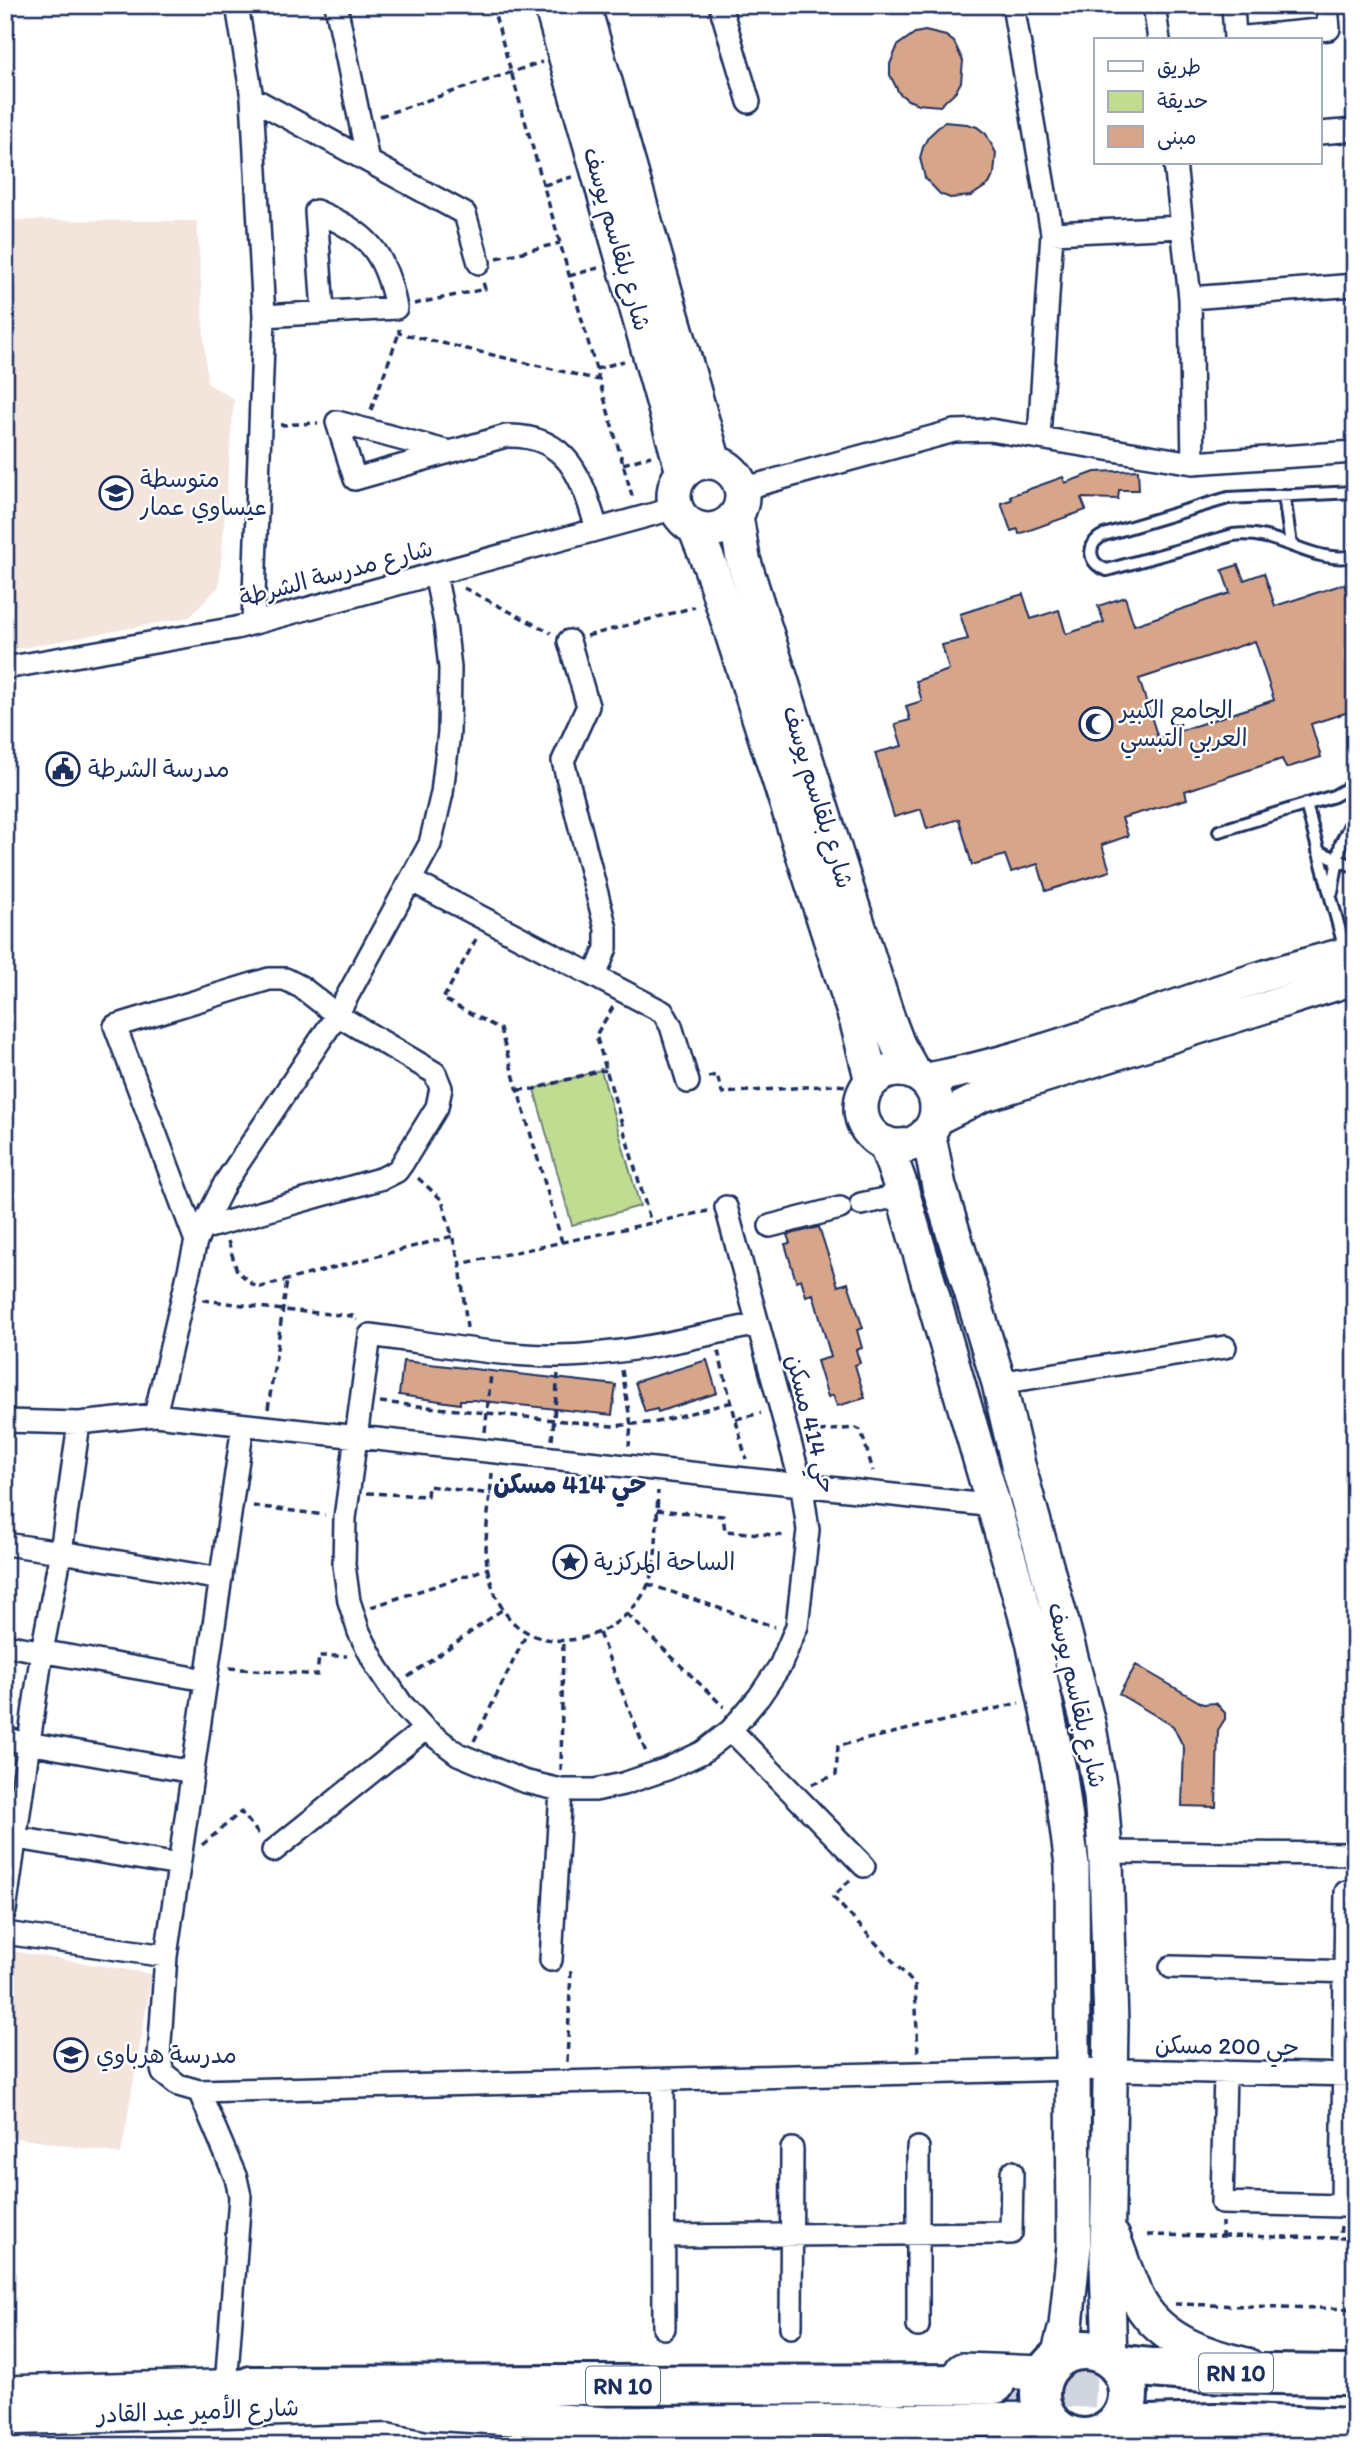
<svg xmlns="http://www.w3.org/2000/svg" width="1360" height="2451" font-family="Itim,'Playpen Sans Arabic',sans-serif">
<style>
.built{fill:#f3e4dc}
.green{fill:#c1db91;stroke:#6e8578;stroke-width:2}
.building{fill:#d7a58a;stroke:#1b2f5e;stroke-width:2;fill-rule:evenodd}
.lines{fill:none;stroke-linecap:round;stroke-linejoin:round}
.highway-tunnel{stroke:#d1d5df;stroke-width:38;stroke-dasharray:38 19;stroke-linecap:butt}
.lane-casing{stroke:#1b2f5e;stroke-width:16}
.street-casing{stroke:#1b2f5e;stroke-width:26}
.secondary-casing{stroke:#1b2f5e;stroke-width:35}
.primary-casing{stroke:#1b2f5e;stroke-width:38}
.highway-casing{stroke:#1b2f5e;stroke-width:44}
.path{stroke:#1b2f5e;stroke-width:3.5;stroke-dasharray:7 5;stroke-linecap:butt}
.lane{stroke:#fff;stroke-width:10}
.street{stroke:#fff;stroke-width:21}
.secondary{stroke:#fff;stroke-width:30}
.primary{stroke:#fff;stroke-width:33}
.highway{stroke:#fff;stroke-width:38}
.labels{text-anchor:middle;stroke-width:5;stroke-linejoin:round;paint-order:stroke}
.shield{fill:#fff;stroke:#5f6d8e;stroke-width:2}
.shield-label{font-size:23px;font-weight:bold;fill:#1b2f5e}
.street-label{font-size:24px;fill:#1b2f5e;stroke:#fff}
.poi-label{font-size:24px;fill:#1b2f5e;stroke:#fff;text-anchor:start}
.neighbourhood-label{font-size:26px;font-weight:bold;fill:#1b2f5e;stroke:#fff}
</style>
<rect width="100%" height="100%" fill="#fff"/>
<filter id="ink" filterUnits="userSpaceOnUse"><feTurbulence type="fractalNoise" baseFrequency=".0143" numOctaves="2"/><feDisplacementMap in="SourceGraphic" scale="14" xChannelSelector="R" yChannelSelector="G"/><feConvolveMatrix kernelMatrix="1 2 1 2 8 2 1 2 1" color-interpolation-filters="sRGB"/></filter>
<g filter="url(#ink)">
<path class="built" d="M5,220L197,221L207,383L234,399L219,586L190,617L5,651Z
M5,1950L152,1974L121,2154L5,2136Z"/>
<path class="green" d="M601,1070L640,1206L572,1225L534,1089Z"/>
<path class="building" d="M925,31L946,36L954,42L963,61L961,82L956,91L940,106L918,104L908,100L899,93L890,75V64L898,45L915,33Z
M944,122L967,124L977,127L986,134L996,153L994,174L989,184L971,196L950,198L940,194L925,178L920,158L923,147L928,137Z
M1138,470L1139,490H1119L1118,499L1081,498L1086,510L1019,534L1018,529L1011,531L1001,503L1011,500L1010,496L1063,477L1065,483L1095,472Z
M1238,565L1244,580L1264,573L1275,606L1344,584L1348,597L1355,595V710L1311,724L1321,757L1286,768L1282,759L1185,791L1187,799L1122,818L1128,836L1102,845L1110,871L1046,891L1038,864L1011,872L1005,855L972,865L959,819L927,829L921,809L894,817L875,753L902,746L895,724L910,720L906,706L922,701L916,681L949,670L942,645L968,639L960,614L1023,594L1031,619L1059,610L1066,634L1104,622L1098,606L1125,597L1134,625L1230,593L1222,570ZM1255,641L1274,700L1158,738L1139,679Z
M819,1227L838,1286L848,1283L863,1328L857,1330L862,1348L856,1350L860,1363L855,1365L865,1398L837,1406L833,1395L828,1397L817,1361L831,1357L813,1294L806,1296L801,1279L796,1281L785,1244L790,1243L787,1235Z
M707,1360L717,1393L658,1412L657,1409L645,1412L635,1382Z
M403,1361L616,1385L612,1415L473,1400H460V1404L399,1395Z
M1136,1665L1203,1704L1216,1703L1225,1713V1719L1218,1730L1216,1807L1182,1806L1184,1748L1173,1726L1119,1694Z"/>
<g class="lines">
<path class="highway-tunnel" d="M1001,2385L1146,2391"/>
<defs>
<path id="lane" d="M1355,492L1228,498L1104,535C1085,544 1088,564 1107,570L1233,535C1281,529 1309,565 1355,556
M1284,495L1291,545
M1306,804L1345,950
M1219,831L1334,796L1355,784
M1318,851L1355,867
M1332,892L1341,843L1355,815
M791,2427L803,2446"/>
<path id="street" d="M237,5L252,98L264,316L253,623
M336,5L368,161
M720,5L749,102
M1013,5L1052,233L1039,437
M1154,5L1159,40
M1233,5L1235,38L1329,29L1327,5
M252,98L465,214L479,263
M1320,133L1355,130
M1175,163L1190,298L1193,463
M1052,233L1182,227
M1190,298L1355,285
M264,316L396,308C385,251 368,233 316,211L323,312
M449,452L337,422L355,479L506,436C569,434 582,479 597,529
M742,489L954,431L990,430L1193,463L1355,452
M569,641L588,706L563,761L606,929V948L595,976
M5,668L236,628L676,508
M412,881L663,1012L671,1026L688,1082
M861,1204L903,1195
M726,1207L758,1324
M770,1226L840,1208
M196,1241L115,1026L269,979H285L301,987L337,1015L435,1073L441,1088L437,1107L402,1164L397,1171L383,1178L202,1229
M758,1324L802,1487L808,1530L797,1626L780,1666L759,1697L731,1730L703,1752L667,1769L623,1784L595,1790H561L523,1781L458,1754L425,1729L401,1703L377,1667L359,1632L349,1601L344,1565L345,1518L370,1335C440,1344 524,1362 594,1354C650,1349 704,1335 758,1324Z
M999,1383L1225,1347
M155,1415L196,1241L225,1183L337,1015L430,844L442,793L449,732L450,668L445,623L435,574
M5,1421L79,1423L155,1415L995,1506
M243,1425L166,1956L159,2056L163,2073L178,2085L199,2091L1074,2069L1355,2075
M5,1544L61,1552L79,1423
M5,1645L206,1680
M731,1730L864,1866
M5,1739L193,1772
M5,1836L179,1865
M273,1851L425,1729
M1105,1852L1355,1854
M5,1911L42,1651L61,1552L221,1579
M5,1933L166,1956
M551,1960L561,1790
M1171,1967L1355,1972
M1225,2072L1222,2203L1342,2206L1346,1892H1355
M663,2080L664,2328
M199,2091L236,2178L240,2196L226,2387
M664,2236L1011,2233L1012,2172
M918,2326V2148
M791,2327L792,2149
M608,2424V2446"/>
<path id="secondary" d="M925,1079C1072,1052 1208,985 1355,951
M935,1120L981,1097L1355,979"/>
<path id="primary" d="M551,5L683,472
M583,5L714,462
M674 496a34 34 0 1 1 68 0a34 34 0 1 1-68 0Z
M736,516L743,559L887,1016L898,1045L913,1072
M695,528L711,568L857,1022L872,1081
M861 1108a38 38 0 1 1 76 0a38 38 0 1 1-76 0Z
M928,1132L939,1186L999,1383L1018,1465L1062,1623L1089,1727L1101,1796L1106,1862L1111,2024L1107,2264L1110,2359
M885,1143L899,1181L1033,1641L1060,1775L1072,1865L1074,2246L1066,2326L1057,2360
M1113,2237C1122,2259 1129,2283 1140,2303C1162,2341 1207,2356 1247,2365
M962,2370L1046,2373
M5,2393L251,2386L275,2383
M5,2418L390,2405L430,2413L608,2424L1049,2419"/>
<path id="highway" d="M1040 2394a44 44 0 1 1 88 0a44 44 0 1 1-88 0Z
M1117,2364C1196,2375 1275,2374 1355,2375
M251,2386L995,2384
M890,2421L935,2435L960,2446
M1115,2426L1215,2423L1355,2428"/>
</defs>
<use href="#lane" class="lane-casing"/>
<use href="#street" class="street-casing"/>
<use href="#secondary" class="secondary-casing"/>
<use href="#primary" class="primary-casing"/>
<use href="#highway" class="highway-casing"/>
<path class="path" d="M492,5L633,499
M380,116L542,62
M544,185L572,177
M497,258L560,243
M569,276L598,268
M414,304L485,289L483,282
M399,329V333L599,380
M596,369L624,361
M371,410L399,333
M280,425L318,423
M623,464L651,456
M464,588L551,633
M587,636L695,607
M476,939L443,999L500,1029L562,1242
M613,1007L596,1035L651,1223
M708,1077L717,1075L722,1093L834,1085L847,1086
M518,1090L534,1089L601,1070L607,1071
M418,1178L442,1200L460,1264
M228,1241L237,1271L257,1288L453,1236
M203,1300L283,1310L353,1316L357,1320
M467,1328L460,1264L708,1211
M718,1351L746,1459
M622,1370L631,1425L629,1446
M380,1402L612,1426L657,1422L732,1402
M268,1409L287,1281
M736,1419L761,1413
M485,1432L491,1374
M807,1432L856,1428L861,1430L873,1471
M552,1440L558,1374
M492,1473C490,1504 481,1550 490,1579C495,1596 503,1614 516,1625C557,1658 622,1634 645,1591C659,1565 656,1521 658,1491
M367,1493L427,1496L428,1486L491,1494
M253,1506L325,1515
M657,1510L723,1516L725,1531L787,1536
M648,1584L775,1627
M371,1607L489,1568
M627,1614L724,1707
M599,1633L647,1755
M229,1668L317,1675L319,1656H347
M408,1677L503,1609
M474,1741L527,1633
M561,1771L563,1640
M812,1784L836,1775L838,1746L1019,1703
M202,1845L241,1812L261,1837
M850,1880L833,1897L915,1985L918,2054
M567,2062L571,1969
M1341,2226L1340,2238H1355
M1147,2235L1222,2236V2222
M1222,2236L1340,2238
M1175,2304L1355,2309"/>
<use href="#lane" class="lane"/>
<use href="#street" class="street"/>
<use href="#secondary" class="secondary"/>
<use href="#primary" class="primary"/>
<use href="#highway" class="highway"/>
</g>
</g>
<defs>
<symbol id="school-ring" viewBox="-11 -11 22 22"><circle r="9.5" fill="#fff" stroke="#1b2f5e" stroke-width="1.5"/><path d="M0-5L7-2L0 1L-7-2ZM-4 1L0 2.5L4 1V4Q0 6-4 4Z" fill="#1b2f5e"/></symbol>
<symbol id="mosque-ring" viewBox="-11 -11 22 22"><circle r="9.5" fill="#fff" stroke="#1b2f5e" stroke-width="1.5"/><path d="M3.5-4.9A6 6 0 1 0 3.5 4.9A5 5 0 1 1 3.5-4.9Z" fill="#1b2f5e"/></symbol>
<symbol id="civic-ring" viewBox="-11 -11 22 22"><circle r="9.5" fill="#fff" stroke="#1b2f5e" stroke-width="1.5"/><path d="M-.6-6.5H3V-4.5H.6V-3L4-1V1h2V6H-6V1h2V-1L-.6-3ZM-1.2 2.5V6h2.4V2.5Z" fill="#1b2f5e"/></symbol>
<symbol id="sight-ring" viewBox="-11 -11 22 22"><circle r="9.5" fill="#fff" stroke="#1b2f5e" stroke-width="1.5"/><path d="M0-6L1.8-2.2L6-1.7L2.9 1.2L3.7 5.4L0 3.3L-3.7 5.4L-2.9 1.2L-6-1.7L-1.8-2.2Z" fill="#1b2f5e"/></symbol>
</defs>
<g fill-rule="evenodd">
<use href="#school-ring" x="97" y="474" width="38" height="38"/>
<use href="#mosque-ring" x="1077" y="705" width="38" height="38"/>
<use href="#civic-ring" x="44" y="750" width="38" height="38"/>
<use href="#sight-ring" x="551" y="1543" width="38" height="38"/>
<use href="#school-ring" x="52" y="2036" width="38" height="38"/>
</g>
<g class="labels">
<g class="shield">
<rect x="1199" y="2353.5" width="74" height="39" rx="5"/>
<rect x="586" y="2366.5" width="74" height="39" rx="5"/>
</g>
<g class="shield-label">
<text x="1236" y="2381">RN 10</text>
<text x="623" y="2394">RN 10</text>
</g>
<g class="street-label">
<text transform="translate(617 239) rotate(74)" y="8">شارع بلقاسم يوسف</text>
<text transform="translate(336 573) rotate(-15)" y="8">شارع مدرسة الشرطة</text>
<text transform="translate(818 797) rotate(73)" y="8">شارع بلقاسم يوسف</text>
<text transform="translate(811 1424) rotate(76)" y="8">حي 414 مسكن</text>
<text transform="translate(1077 1695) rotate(77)" y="8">شارع بلقاسم يوسف</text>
<text transform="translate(1227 2046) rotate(1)" y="8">حي 200 مسكن</text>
<text transform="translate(198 2411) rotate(-2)" y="8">شارع الأمير عبد القادر</text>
</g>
<g class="poi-label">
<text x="140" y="487">متوسطة<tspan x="140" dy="28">عيساوي عمار</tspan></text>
<text x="1120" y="718">الجامع الكبير<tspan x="1120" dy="28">العربي التبسي</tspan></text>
<text x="88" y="777">مدرسة الشرطة</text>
<text x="594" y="1570">الساحة المركزية</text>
<text x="96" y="2063">مدرسة هرباوي</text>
</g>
<g class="neighbourhood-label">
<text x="570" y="1493">حي 414 مسكن</text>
</g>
</g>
<rect width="1360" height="2451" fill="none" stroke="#fff" stroke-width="28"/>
<rect x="14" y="14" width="1332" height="2423" fill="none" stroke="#1b2f5e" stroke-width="2.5" filter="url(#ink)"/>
<rect x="1094" y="38" width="228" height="126" fill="#ffffff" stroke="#a4acbf" stroke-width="2"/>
<rect x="1108" y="61" width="35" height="10" fill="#ffffff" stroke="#a4acbf" stroke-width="2"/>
<text x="1157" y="74" font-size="21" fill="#1b2f5e">طريق</text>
<rect x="1108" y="91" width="35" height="21" fill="#c1db91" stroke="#a4acbf" stroke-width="2"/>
<text x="1157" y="108" font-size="21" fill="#1b2f5e">حديقة</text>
<rect x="1108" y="126" width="35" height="21" fill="#d7a58a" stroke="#a4acbf" stroke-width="2"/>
<text x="1157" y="144" font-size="21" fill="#1b2f5e">مبنى</text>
</svg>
